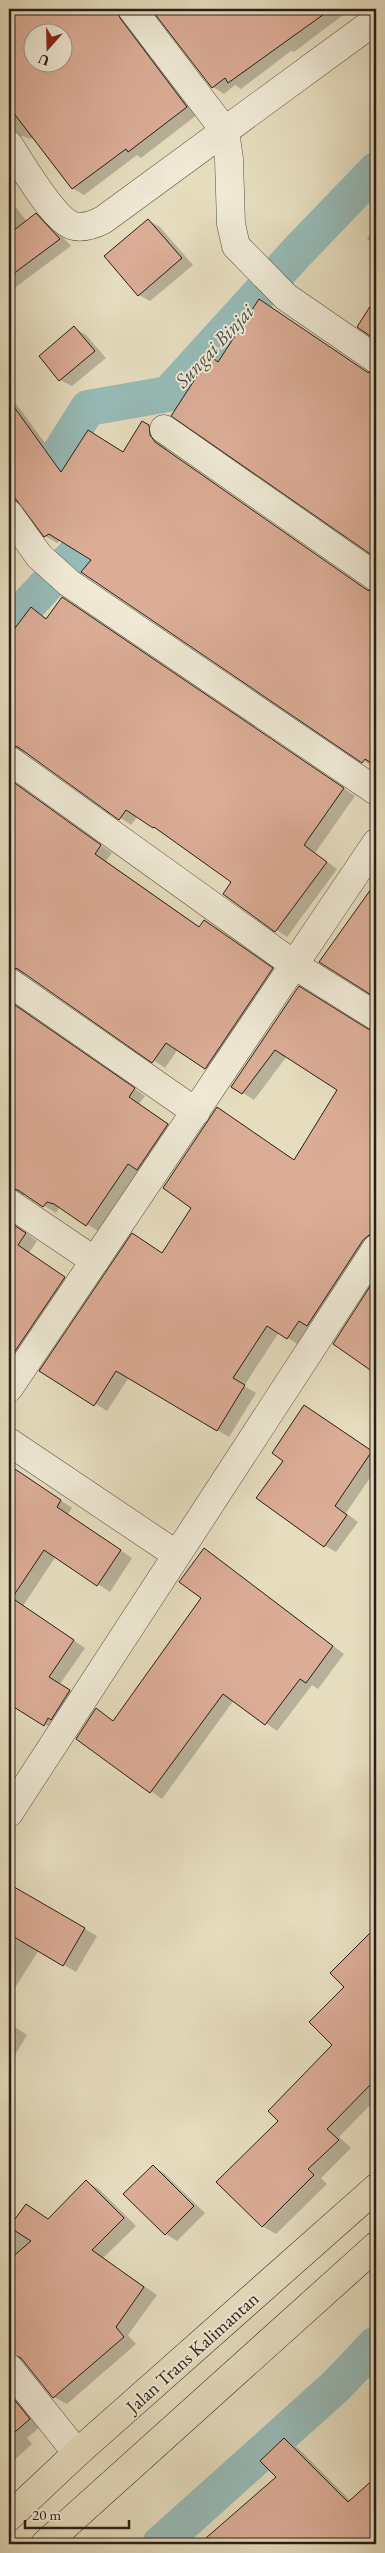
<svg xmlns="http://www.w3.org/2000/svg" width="385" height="2553" font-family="'EB Garamond',serif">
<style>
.shadow{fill:#0003;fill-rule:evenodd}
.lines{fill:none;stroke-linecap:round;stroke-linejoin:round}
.canal{stroke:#97bbb8;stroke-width:36}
.building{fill:#dbac96;stroke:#281e16;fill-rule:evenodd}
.minor-casing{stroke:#584e40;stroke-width:29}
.trunk-casing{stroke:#281e16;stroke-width:29}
.minor{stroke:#efe9d5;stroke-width:28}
.trunk{stroke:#e6ddbf;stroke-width:28}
.labels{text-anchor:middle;stroke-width:4;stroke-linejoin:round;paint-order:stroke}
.street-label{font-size:19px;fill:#281e16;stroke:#efe9d5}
.water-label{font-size:20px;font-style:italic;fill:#494d47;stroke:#efe9d5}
</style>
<rect width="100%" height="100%" fill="#e6ddbf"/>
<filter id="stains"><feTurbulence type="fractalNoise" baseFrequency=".004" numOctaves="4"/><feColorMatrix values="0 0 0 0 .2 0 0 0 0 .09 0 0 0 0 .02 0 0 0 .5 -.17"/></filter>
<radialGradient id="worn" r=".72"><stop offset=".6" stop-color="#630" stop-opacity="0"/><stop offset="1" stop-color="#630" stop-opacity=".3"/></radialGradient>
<path class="shadow" d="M9,9H130L198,114L141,158L137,155L84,195L72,188L33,137L31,139L22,136L13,138L9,143ZM32,32H62V62H32Z
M153,9H351L294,52L291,51L241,89L235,85L224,94L213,87Z
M9,198L27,222L36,215L48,222L71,246L9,292Z
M148,220L160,227L193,265L150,301L139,295Z
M376,224V245L367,239Z
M259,300L370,374L376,376V557L173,415L219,363Z
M74,328L86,335L106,358L72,386L60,380Z
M9,394L64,469L123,453L143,422L161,433V443L167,450L371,593H376V766L374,768L92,560L61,540L57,543L45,536L23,505L12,508L9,512Z
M74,606L355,796L315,853L337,869L287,937L224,894L233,882L138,816L131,825L28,753L17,751L9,747V741L16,731L9,726V633L15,624L18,625L31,609L48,619Z
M9,775L11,781L112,853L106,861L200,927L205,921L216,928L283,976L217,1075L178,1049L165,1068L27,974H15L9,979Z
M375,885L376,886V996L321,962Z
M299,988L369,1031L376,1033V1246L299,1345L279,1332L244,1386L256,1393L229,1437L129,1377L107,1411L41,1370L163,1254L295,1161L338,1090L287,1056L254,1100L232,1086Z
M9,999L145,1096L139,1104L179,1131L140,1170L98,1231L63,1209L59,1208L56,1213L27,1195H14L9,1200Z
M9,1220L37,1241L29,1253L76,1285L25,1360L13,1352L9,1358Z
M376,1279V1372L335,1344Z
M315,1413L376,1454V1469L346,1513L358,1522L336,1552L324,1545L285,1460Z
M9,1466L72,1508L68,1514L132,1558L110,1592L56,1556L23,1606L85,1648L60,1684L81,1698L56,1731L9,1702Z
M204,1550L344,1654L318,1689L312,1685L277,1731L234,1700L162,1799L78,1739L96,1710L114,1722L203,1598Z
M9,1885L97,1936L76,1972L39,1950L9,1997Z
M376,1929V2099L339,2137L351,2148L321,2178L327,2184L276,2234L262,2226L279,2121L334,2045L346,1987L332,1973Z
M9,2023L27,2035L9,2065Z
M153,2166L164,2173L205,2213L177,2241L166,2234Z
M87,2182L99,2189L136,2226L103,2258L157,2295L128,2335L136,2344L67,2404L54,2397L9,2345V2230L26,2205L49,2220Z
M9,2383L41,2426L27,2438L32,2444L9,2465Z
M284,2440L298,2448L351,2501L376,2479V2544H201L278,2477Z"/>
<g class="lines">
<path class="canal" d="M9,625L95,533L98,512L59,454L88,408L168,394L298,251L376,170
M160,2544L336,2386L376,2344"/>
</g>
<path class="building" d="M9,9H117L120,18L187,107L128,152L126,149L72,189L9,107ZM32,32H62V62H32Z
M151,9H331L228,83L225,78L212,88Z
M36,213L60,239L9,277V234Z
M148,219L182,258L138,296L104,256Z
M376,297V340L357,327Z
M259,299L367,372L376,374V558L171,416L210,356L218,362Z
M74,326L95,351L59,381L39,356Z
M9,400L61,472L88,430L123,452L142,421L149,425L150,435L155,442L367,590L376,592V766L365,759L362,763L81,572L91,560L49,534L44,537L9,490Z
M62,597L344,788L304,845L327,862L275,932L223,894L231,882L154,827L153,828L126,810L119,820L18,747L9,745V636L31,607L46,619Z
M9,779L101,845L95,854L199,927L204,920L273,968L205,1069L166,1043L152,1063L18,969L9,967Z
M376,882V998L319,962Z
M299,986L368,1029L376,1032V1233L369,1235L363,1240L307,1326L299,1321L287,1339L267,1326L233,1378L245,1385L217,1431L116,1371L94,1406L39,1371L132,1233L162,1253L191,1208L163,1188L217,1107L294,1160L337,1090L275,1050L242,1094L231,1087Z
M9,1001L135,1088L129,1097L168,1124L137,1170L128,1164L86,1226L54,1204L47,1202L43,1207L18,1190L9,1188Z
M9,1222L26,1233L18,1245L65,1277L13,1354L9,1351Z
M376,1277V1374L333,1344Z
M304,1405L372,1451L335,1506L347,1515L324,1547L256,1498L283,1461L272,1453Z
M9,1465L61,1500L57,1507L121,1550L97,1586L44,1550L12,1598L74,1640L49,1677L70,1690L51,1720L48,1718L44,1726L9,1704Z
M204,1548L333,1646L306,1683L300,1679L265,1725L223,1694L150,1793L76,1739L96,1708L113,1721L201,1598L179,1582Z
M9,1884L85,1928L63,1966L9,1934Z
M376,1927V2079L327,2129L339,2140L308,2169L314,2175L262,2227L216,2182L278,2121L268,2111L332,2045L309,2022L344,1987L330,1973Z
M153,2165L194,2206L165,2235L123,2194Z
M86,2180L124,2218L92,2250L144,2287L116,2327L124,2337L53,2398L21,2358L9,2353V2260L31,2241L9,2227L26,2204L48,2219Z
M9,2393L30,2419L9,2437Z
M284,2438L348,2502L376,2477V2544H199L276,2477L260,2461Z"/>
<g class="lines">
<defs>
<path id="minor" d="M132,9L225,131L229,159L231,224L236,246L286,297L376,359
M9,145C22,165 50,213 69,224C80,230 93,225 103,220L376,20
M164,429L376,577
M9,514L39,556L69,583L376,791
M9,760L296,966L376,1016
M9,982L196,1112
M9,1203L95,1261
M9,1388L376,843
M9,1442L177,1555
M9,1813L376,1249
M9,2368L77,2453"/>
<path id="trunk" d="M9,2517L77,2453L376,2188
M45,2544L376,2246"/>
</defs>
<use href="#minor" class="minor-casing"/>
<use href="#trunk" class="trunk-casing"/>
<use href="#minor" class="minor"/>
<use href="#trunk" class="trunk"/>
</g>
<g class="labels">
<g class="street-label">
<text transform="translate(192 2352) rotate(-42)" y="7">Jalan Trans Kalimantan</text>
</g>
<g class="water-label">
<text transform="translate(214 346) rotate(-47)" y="7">Sungai Binjai</text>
</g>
</g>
<rect width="385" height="2553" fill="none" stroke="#e6ddbf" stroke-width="30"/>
<rect x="10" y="10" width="365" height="2533" fill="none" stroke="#281e16" stroke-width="2.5"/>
<rect x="15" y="15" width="355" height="2523" fill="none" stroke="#281e16"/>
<g transform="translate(48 48) rotate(200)"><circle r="24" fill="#efe9d5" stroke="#9f9889"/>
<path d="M0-4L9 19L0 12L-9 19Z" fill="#8f2418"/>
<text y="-8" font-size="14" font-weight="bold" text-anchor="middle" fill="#281e16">U</text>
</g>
<path d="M25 2520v8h104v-8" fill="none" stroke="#281e16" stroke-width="2.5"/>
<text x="32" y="2520" font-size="15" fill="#281e16" stroke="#efe9d5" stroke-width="4" paint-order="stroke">20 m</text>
<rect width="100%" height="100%" filter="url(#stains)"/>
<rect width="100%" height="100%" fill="url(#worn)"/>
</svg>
